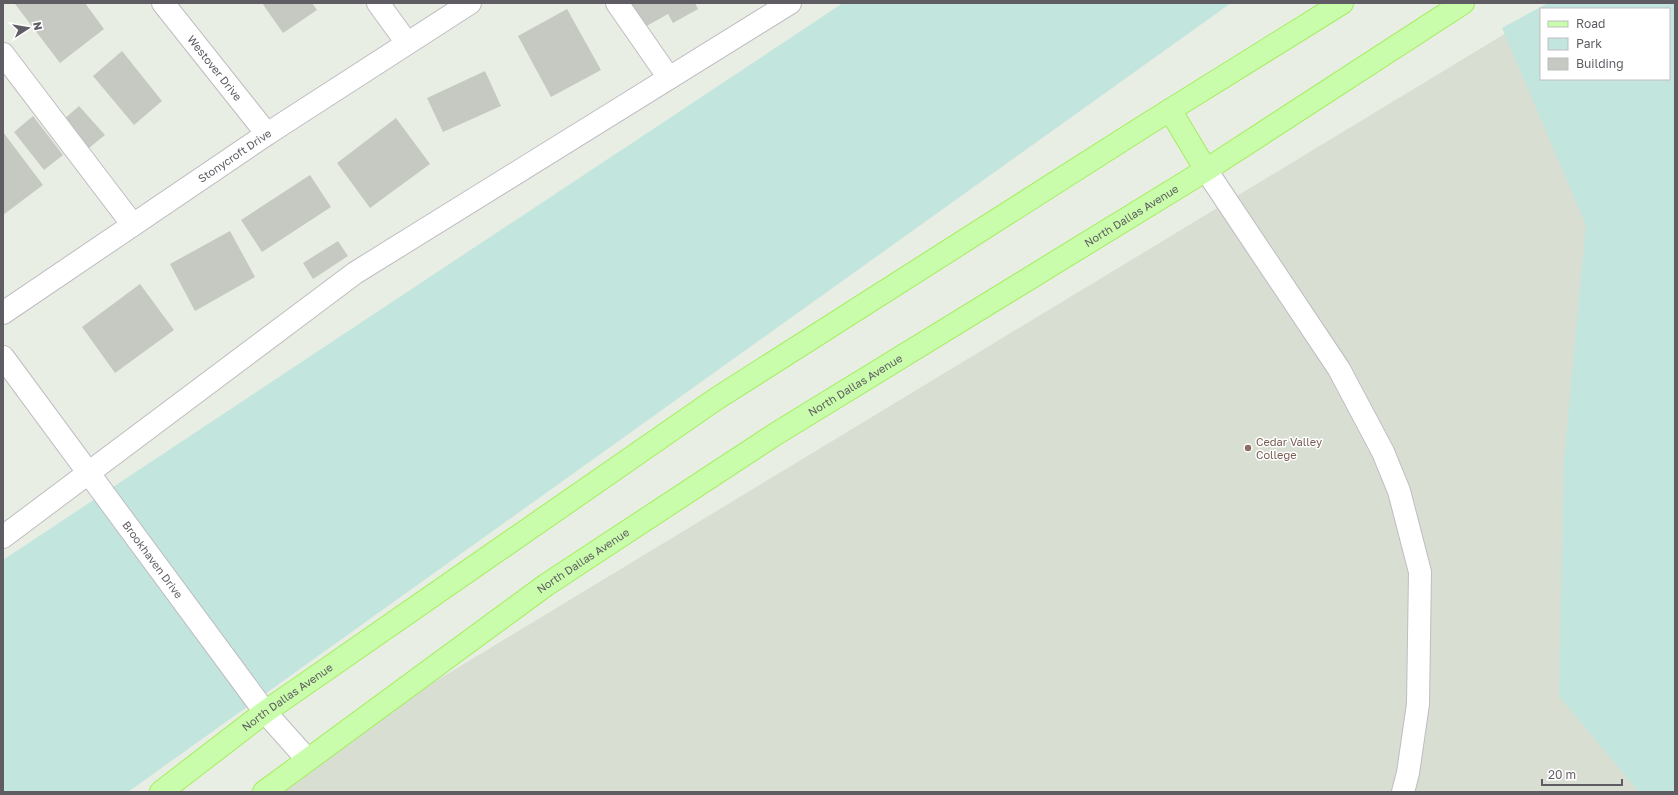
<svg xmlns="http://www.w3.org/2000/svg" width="1678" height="795" font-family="'Golos Text',sans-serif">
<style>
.education{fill:#d8ded2}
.green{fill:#c2e5de;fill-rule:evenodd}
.building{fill:#c5c9c1}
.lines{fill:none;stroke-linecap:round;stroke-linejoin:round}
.minor-casing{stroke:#bfbcc2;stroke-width:24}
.major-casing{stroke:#a5ed5e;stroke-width:24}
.minor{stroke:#fff;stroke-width:22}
.major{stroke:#cafdab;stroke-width:22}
.education-dot{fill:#8d6e63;stroke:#fff;stroke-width:1.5}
.labels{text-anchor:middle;stroke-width:3;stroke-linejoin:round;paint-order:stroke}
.street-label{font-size:11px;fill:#5f5c64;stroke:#fff}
.education-label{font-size:11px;fill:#785e54;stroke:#fff;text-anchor:start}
</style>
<rect width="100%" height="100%" fill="#e9eee4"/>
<path class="education" d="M1541,12V79L1675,137V792H264L307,759Z"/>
<path class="green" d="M843,3H1231L128,792H3V560Z
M1548,3H1675V792H1639L1559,696L1564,460L1586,225L1502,28ZM1541,9H1669V79H1541Z"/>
<path class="building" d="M16,3H85L104,29L60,63L15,4Z
M262,3H312L317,10L283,33Z
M628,3H695L698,9L673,23L668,14L643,28Z
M567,9L601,70L551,97L518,36Z
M122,51L162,101L134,125L93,76Z
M485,71L501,106L443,132L427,98Z
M79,106L105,135L89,148L63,120Z
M33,116L63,155L44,170L14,132Z
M396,118L430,164L370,208L337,163Z
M3,132L43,185L3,215Z
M310,175L331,207L262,252L241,220Z
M230,231L255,277L195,311L170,264Z
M338,241L348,256L313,279L303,263Z
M140,284L174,330L115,373L82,327Z"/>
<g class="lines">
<defs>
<g id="minor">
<path id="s1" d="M163,3L267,134"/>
<path d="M378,3L407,43"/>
<path d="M617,3L669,78"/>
<path d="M3,54L133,225"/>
<path d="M1206,170L1339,369L1383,452L1399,491L1420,572L1418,704L1408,773L1403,792"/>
<path id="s2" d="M3,313L267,134L470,3"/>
<path id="s3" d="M3,357L265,712L307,759"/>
<path d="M3,537L355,273L790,3"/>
</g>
<g id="major">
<path d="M1170,110L1206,170"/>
<path id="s4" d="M161,792L265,712L716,399L1146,125L1342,3"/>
<path id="s5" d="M264,792L546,585L774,435L1206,170L1463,3"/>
</g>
</defs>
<use href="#minor" class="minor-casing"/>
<use href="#major" class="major-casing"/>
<use href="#minor" class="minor"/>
<use href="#major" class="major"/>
</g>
<circle class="education-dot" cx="1248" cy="448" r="4"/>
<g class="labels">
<g class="street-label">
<text dy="4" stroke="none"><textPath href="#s1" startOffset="83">Westover Drive</textPath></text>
<text dy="4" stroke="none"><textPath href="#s2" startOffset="280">Stonycroft Drive</textPath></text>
<text dy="4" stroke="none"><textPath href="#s5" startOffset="1042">North Dallas Avenue</textPath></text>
<text dy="4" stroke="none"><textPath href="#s5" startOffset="718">North Dallas Avenue</textPath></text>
<text dy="4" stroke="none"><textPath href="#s3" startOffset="252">Brookhaven Drive</textPath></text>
<text dy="4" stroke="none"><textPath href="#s5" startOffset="394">North Dallas Avenue</textPath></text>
<text dy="4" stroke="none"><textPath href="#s4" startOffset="158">North Dallas Avenue</textPath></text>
</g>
<g class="education-label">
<text x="1256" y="446">Cedar Valley<tspan x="1256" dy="13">College</tspan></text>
</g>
</g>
<rect width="1678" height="795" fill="none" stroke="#5f5c64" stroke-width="8"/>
<rect x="1540" y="8" width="130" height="72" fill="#ffffff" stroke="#bfbec1"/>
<rect x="1548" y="21" width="20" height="6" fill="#cafdab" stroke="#bfbec1"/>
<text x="1576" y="28" font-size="12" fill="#5f5c64">Road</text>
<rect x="1548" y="38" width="20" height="12" fill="#c2e5de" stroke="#bfbec1"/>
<text x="1576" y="48" font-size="12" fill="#5f5c64">Park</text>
<rect x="1548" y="58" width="20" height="12" fill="#c5c9c1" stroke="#bfbec1"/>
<text x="1576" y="68" font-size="12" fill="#5f5c64">Building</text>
<g transform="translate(28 28) rotate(78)" stroke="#ffffff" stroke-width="3" paint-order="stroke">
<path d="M0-3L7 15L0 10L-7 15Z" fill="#5f5c64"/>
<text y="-6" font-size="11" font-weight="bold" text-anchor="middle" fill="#5f5c64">N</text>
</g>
<path d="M1542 779v6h80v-6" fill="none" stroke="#5f5c64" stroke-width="2"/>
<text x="1548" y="779" font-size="12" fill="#5f5c64" stroke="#ffffff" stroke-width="3" paint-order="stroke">20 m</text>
</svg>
